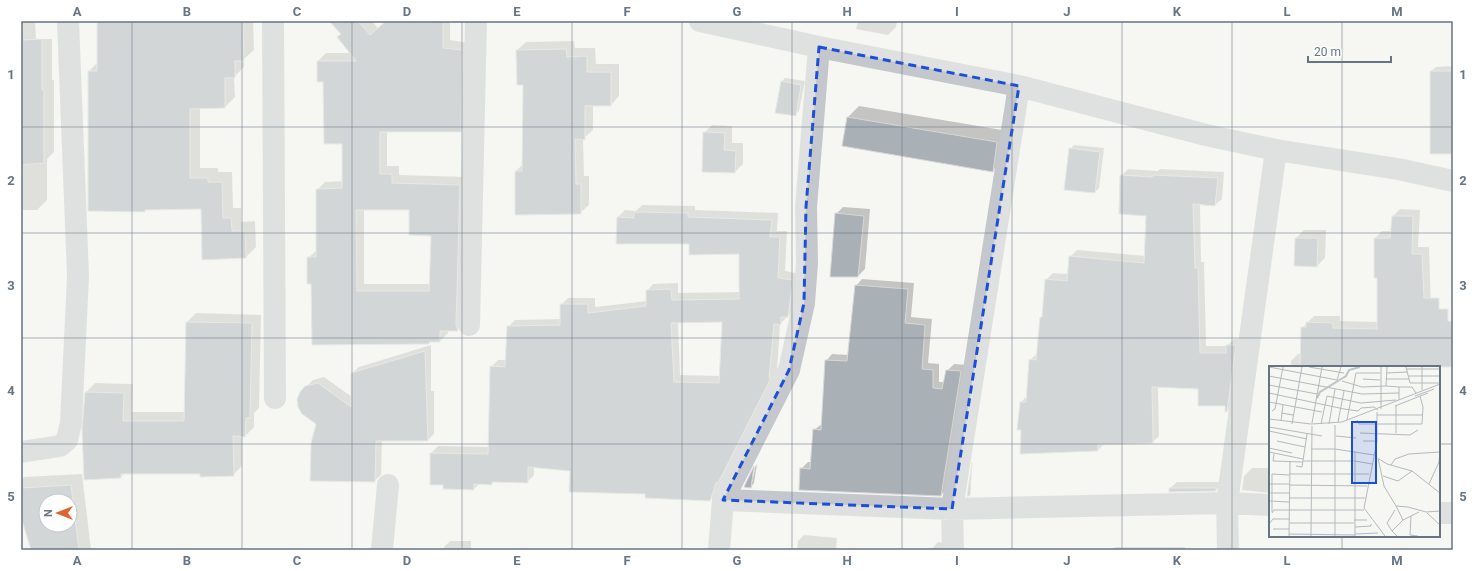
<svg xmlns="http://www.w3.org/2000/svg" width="1474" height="571" font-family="Roboto,sans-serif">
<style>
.shadow{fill:#0003;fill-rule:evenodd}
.building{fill:#a9b0b6;stroke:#d7d8d6;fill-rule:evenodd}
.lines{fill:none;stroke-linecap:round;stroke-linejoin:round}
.street{stroke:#c4c7cb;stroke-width:22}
.marked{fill:none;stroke:#1d4ed8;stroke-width:3;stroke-dasharray:8 5;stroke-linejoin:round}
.grid{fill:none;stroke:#667483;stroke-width:1;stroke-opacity:0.55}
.inset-river{fill:none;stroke:#bcc5ca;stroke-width:2}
.inset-road{fill:none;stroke:#b3babf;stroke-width:1}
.view{fill:#1d4ed8;fill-opacity:0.15;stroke:#1d4ed8;stroke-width:2}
.inset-edge{fill:none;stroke:#667483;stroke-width:2}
.neatline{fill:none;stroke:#667483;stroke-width:1.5}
.grid-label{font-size:13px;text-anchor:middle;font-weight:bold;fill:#667483}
</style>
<rect width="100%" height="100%" fill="#f6f6f3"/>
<path class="shadow" d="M21,21H35L36,39H52V80H54V152L47,159V200L37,210H21Z
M98,21H253L254,50L244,59V67L234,77L235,97L225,107H200V168H218V172H232L233,208H241V222L255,221L256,247L246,257L202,208L146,209L144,211L89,71L98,62Z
M356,21H372L378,28L387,21H450V40L469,43V123L461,131H387V166H399V175L467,177L465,322L457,330H448V333L440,341H431L429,343L312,283L308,258L317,250V190L325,182L343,181V143L318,61L326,53H351ZM364,209H410L432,235L430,284H364Z
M858,21H897L896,27L888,35L856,29Z
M574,41L575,48H595L596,64H619V96L611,105H593V130L583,139L584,176H589V205L580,213L516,171L523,164L524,84L517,50L526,42Z
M1453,66V153L1431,71L1436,67Z
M785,78L805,81L799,111L795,115L782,81Z
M859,106L1008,131L1004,159L992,171L843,145L848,117Z
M712,125L732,126V143H743V164L735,172L704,133Z
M1074,145L1104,148L1099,188L1095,192L1070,149Z
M1128,169L1158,171L1160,169L1224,172L1222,199L1215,205L1200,204L1201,262H1204L1206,346H1227L1234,339H1242L1233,404L1227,411L1226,405L1199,388L1158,386L1159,436L1153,442L1104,444L1098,450L1018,429L1021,402L1028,395L1030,360L1038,353L1046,280L1053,273L1069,274L1070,257L1077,250L1146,256L1147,215L1121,176ZM1126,175L1158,177L1157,179L1126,177Z
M642,205L695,206V210L778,213L777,231H787L785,271L800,274L795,309L780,324L777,371L722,478L717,493L710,500L571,470L534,467V475L527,482L494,481L492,484H479L474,489L444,484L431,453L438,446L489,447L491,367L498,360H506L508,327L515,320L561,319V305L568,298H595V307L647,301V291L653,284L678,283V293L740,292V253L690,243L618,217L625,210L636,211ZM723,321L720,376L680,375L678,322Z
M843,207L870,209L865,269L858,276L836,214Z
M1400,209L1420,210L1418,247H1429L1433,367H1291V361L1298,354H1301L1302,328L1314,316H1340V321L1378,322V277H1375V238L1382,231H1392L1393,216Z
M1304,230H1326L1325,258L1317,266L1295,265L1296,238Z
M862,279L914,283L911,317L932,319L928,363L939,364V382H944L947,371L954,364L967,365L948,488L941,495L801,469L808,462H811L814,430L823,423L826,361L832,354L849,355L856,286Z
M196,313L261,315L259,408L254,413V427L245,436H242V466L233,475L201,472L125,473L121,477L86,392L95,383L133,384L132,412H185L187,322Z
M431,345V391H434V434L428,440H382L381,475L374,481L317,424L301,392L313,380L324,377L352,397V373L359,367Z
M757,464L754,483L751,487L755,469L753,471Z
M1252,468H1270V493L1242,490L1244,476Z
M82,474L91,550H32L21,513V481L24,477ZM46,501H70V525H46Z
M1177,482H1223L1216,490L1170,488Z
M804,535L837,538L836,550H797L798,541Z
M450,541H471V550H444V547Z
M938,542L948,543L951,550H931Z
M1115,547H1185V550H1112Z
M1453,549V550H1431Z"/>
<path class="building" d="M97,21H243L244,61H235V78H225V108L190,109V178H208V182H222L223,218H231L232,231H245L246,258L202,260L201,209L145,210V212L88,211V71H97Z
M329,21H358L370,35L386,21H443V48L462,50L461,132H380V174H392V183L460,185L456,325L458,331H440V342H429V344L312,345L311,284H307V257H316V189L342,188V144H324L323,82H317V61H356L337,37L341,34ZM356,210H409V235L431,236L429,291H357Z
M42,39V90H44V163L21,165L22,40Z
M566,49L567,57L587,56V72H611V106H585V140L575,139L576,184H581V214L515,215V171H522L523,85H517L516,50Z
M1430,71H1453V154H1430Z
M781,81L801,85L796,116L775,113Z
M847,117L997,142L993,172L842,146Z
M703,132L725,133L724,150L736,151L735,173L702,172Z
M1069,148L1100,152L1095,193L1064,190Z
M1120,175L1152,177L1153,175L1218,178L1215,206L1193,204L1195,268H1198L1200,353H1226V345H1236L1227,412H1225V406H1198V389L1152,387L1153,443L1098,445V451L1020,454L1021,430H1017L1020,402H1026L1029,359L1036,360L1040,317H1042L1045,279L1067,281L1069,256L1144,263L1146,216L1119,214Z
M634,212L688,213V217L772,220L770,237H780L778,278L793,280L788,317H781V325L774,324L769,378H771L718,483H716L710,501L645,498V494L569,492L570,471L528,467V483L492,482V485L474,484V490L443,489V485H430V453L488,454L490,366L505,367L507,326L560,325V304H588V313L646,306V290L671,289L672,300L739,299V254L689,255V244H616L617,217L634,218ZM722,322L719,383L674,382L671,323Z
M835,213L864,216L858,277H830Z
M1392,216H1413L1412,254H1422L1424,298H1439V309H1448V321H1453V367H1300L1301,327H1306V322L1333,323V328L1377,329V278H1374V238H1390Z
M1295,238H1318L1317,267L1294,266Z
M855,285L908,289L905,323L925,325L922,369L933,370V388L942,389L946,370L961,371L941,496L799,490L800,468L810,469L813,429L821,430L825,360L847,361Z
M186,322L252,323L250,418H246L245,437L233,436L234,476L200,477V474H121V478L84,480L82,429L85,392L124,393L123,421H184Z
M425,351L428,441H376L375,482L310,481L311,443L316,424L302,414L298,407L297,399L300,392L305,386L318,383L351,407V373Z
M972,463L970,496H967Z
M754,466L751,488L744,487Z
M71,485L79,550H31L21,517V488ZM46,501H70V525H46Z
M1169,488H1216V491L1169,492Z"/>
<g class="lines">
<path class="street" d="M273,21L275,398
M700,21L819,47L1019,86L1206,135L1276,150L1398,169L1453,181
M469,325L476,21
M21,452L60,446L67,440L71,423L78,276L68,21
M723,500L952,509L1227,503L1270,505
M1439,513H1453
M382,550L388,485
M719,550L723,500L789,370L804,303L807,263L806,207L819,47
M953,550L952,509L1019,86
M1228,550L1227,503L1276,150"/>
</g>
<path d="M0 0H1474V571H0ZM819,47L1019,86L952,509L723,500L789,370L804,303L806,207Z" fill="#f6f6f3" fill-opacity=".55" fill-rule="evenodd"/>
<path class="marked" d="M819,47L1019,86L952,509L723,500L789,370L804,303L806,207Z"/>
<path class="grid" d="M132,21V550M242,21V550M352,21V550M462,21V550M572,21V550M682,21V550M792,21V550M902,21V550M1012,21V550M1122,21V550M1232,21V550M1342,21V367M21,127H1453M21,233H1453M21,338H1453M21,444H1270M1439,444H1453M1342,536V550"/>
<g transform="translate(1269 366)">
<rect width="171" height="171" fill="#f6f6f3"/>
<path class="inset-river" d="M48,32L51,26L77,10L80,4L91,1"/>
<path class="inset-road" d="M0,1L68,14L72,1M40,1L75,7M112,1V43M118,1L117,20L130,21V34M137,1L141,17H171M138,3H171M118,7L138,6M0,10L93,28L130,27M140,10H171M94,13L111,14M117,13H140M73,15L93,21L117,20M0,19L48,28M130,21H143L147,27M153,24V1M0,27L75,43L89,45L92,42L105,41L109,44M146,30L165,23M0,36L53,46M126,40L159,27M127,40V67M3,45L6,43L14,1M108,46V75L95,142L116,170M12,47L24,49M108,49H154M0,53L42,58L73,56L171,18M78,54L87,7H111M88,54L90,58H153L154,41L151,30M12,55L14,39M69,56L75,25M43,57L53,1M23,58L33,1M52,58L58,30L92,37L127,34M60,58L66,23M0,61L53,70M0,65L38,73M91,67L141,69L149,64M67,70L87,72M8,75L36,81M94,75H108M0,82L23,87M42,83H66L105,89M0,86L34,93M5,88L4,95L33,96M109,92L115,120L127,140L139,141L157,146L171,145M110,93L118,98L143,105L171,127M34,95H86L103,98M122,99L126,93L140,88L171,86M27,100L33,101L38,68M20,108H100M114,110L129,115L143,105M0,118H20M160,118L170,96L171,86M20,119L98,120M0,127H20M20,132H96M0,135L20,136M127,140L134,154L123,165L128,170M3,146V108L20,109M3,147L5,144H95M158,147L171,159M142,150L141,169L149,170M85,154H98M134,154L150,146M21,157H85M0,158L4,153H21M86,161L102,160V158M4,163H20M123,165L118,157L126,144M20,168L86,169M86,168L109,167M20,170L21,96M42,170L43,60M66,170V59M86,170V85"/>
<path class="view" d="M83,56H107V117H83Z"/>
<rect width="171" height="171" class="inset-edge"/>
</g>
<rect width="1474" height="571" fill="none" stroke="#ffffff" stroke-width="44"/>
<g transform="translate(58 513) rotate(270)"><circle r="19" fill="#ffffff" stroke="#c2c7cd"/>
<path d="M0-3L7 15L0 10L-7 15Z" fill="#db662e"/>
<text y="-6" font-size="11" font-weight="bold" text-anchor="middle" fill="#667483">N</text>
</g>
<path d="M1308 56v6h83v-6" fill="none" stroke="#667483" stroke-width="2"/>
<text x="1314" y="56" font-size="12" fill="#667483" stroke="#ffffff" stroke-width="3" paint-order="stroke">20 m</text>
<rect x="22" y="22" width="1430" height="527" class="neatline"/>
<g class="grid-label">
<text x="77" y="16">A</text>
<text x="187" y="16">B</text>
<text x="297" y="16">C</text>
<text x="407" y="16">D</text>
<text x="517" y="16">E</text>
<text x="627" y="16">F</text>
<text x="737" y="16">G</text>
<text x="847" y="16">H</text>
<text x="957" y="16">I</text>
<text x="1067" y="16">J</text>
<text x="1177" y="16">K</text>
<text x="1287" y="16">L</text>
<text x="1397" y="16">M</text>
<text x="11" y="79">1</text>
<text x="1463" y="79">1</text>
<text x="11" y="185">2</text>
<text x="1463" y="185">2</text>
<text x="11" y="290">3</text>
<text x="1463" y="290">3</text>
<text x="11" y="395">4</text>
<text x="1463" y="395">4</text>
<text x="11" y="501">5</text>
<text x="1463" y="501">5</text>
<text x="77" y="565">A</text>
<text x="187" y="565">B</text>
<text x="297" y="565">C</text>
<text x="407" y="565">D</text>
<text x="517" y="565">E</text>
<text x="627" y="565">F</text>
<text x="737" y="565">G</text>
<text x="847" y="565">H</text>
<text x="957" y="565">I</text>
<text x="1067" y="565">J</text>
<text x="1177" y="565">K</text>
<text x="1287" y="565">L</text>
<text x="1397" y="565">M</text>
</g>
</svg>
